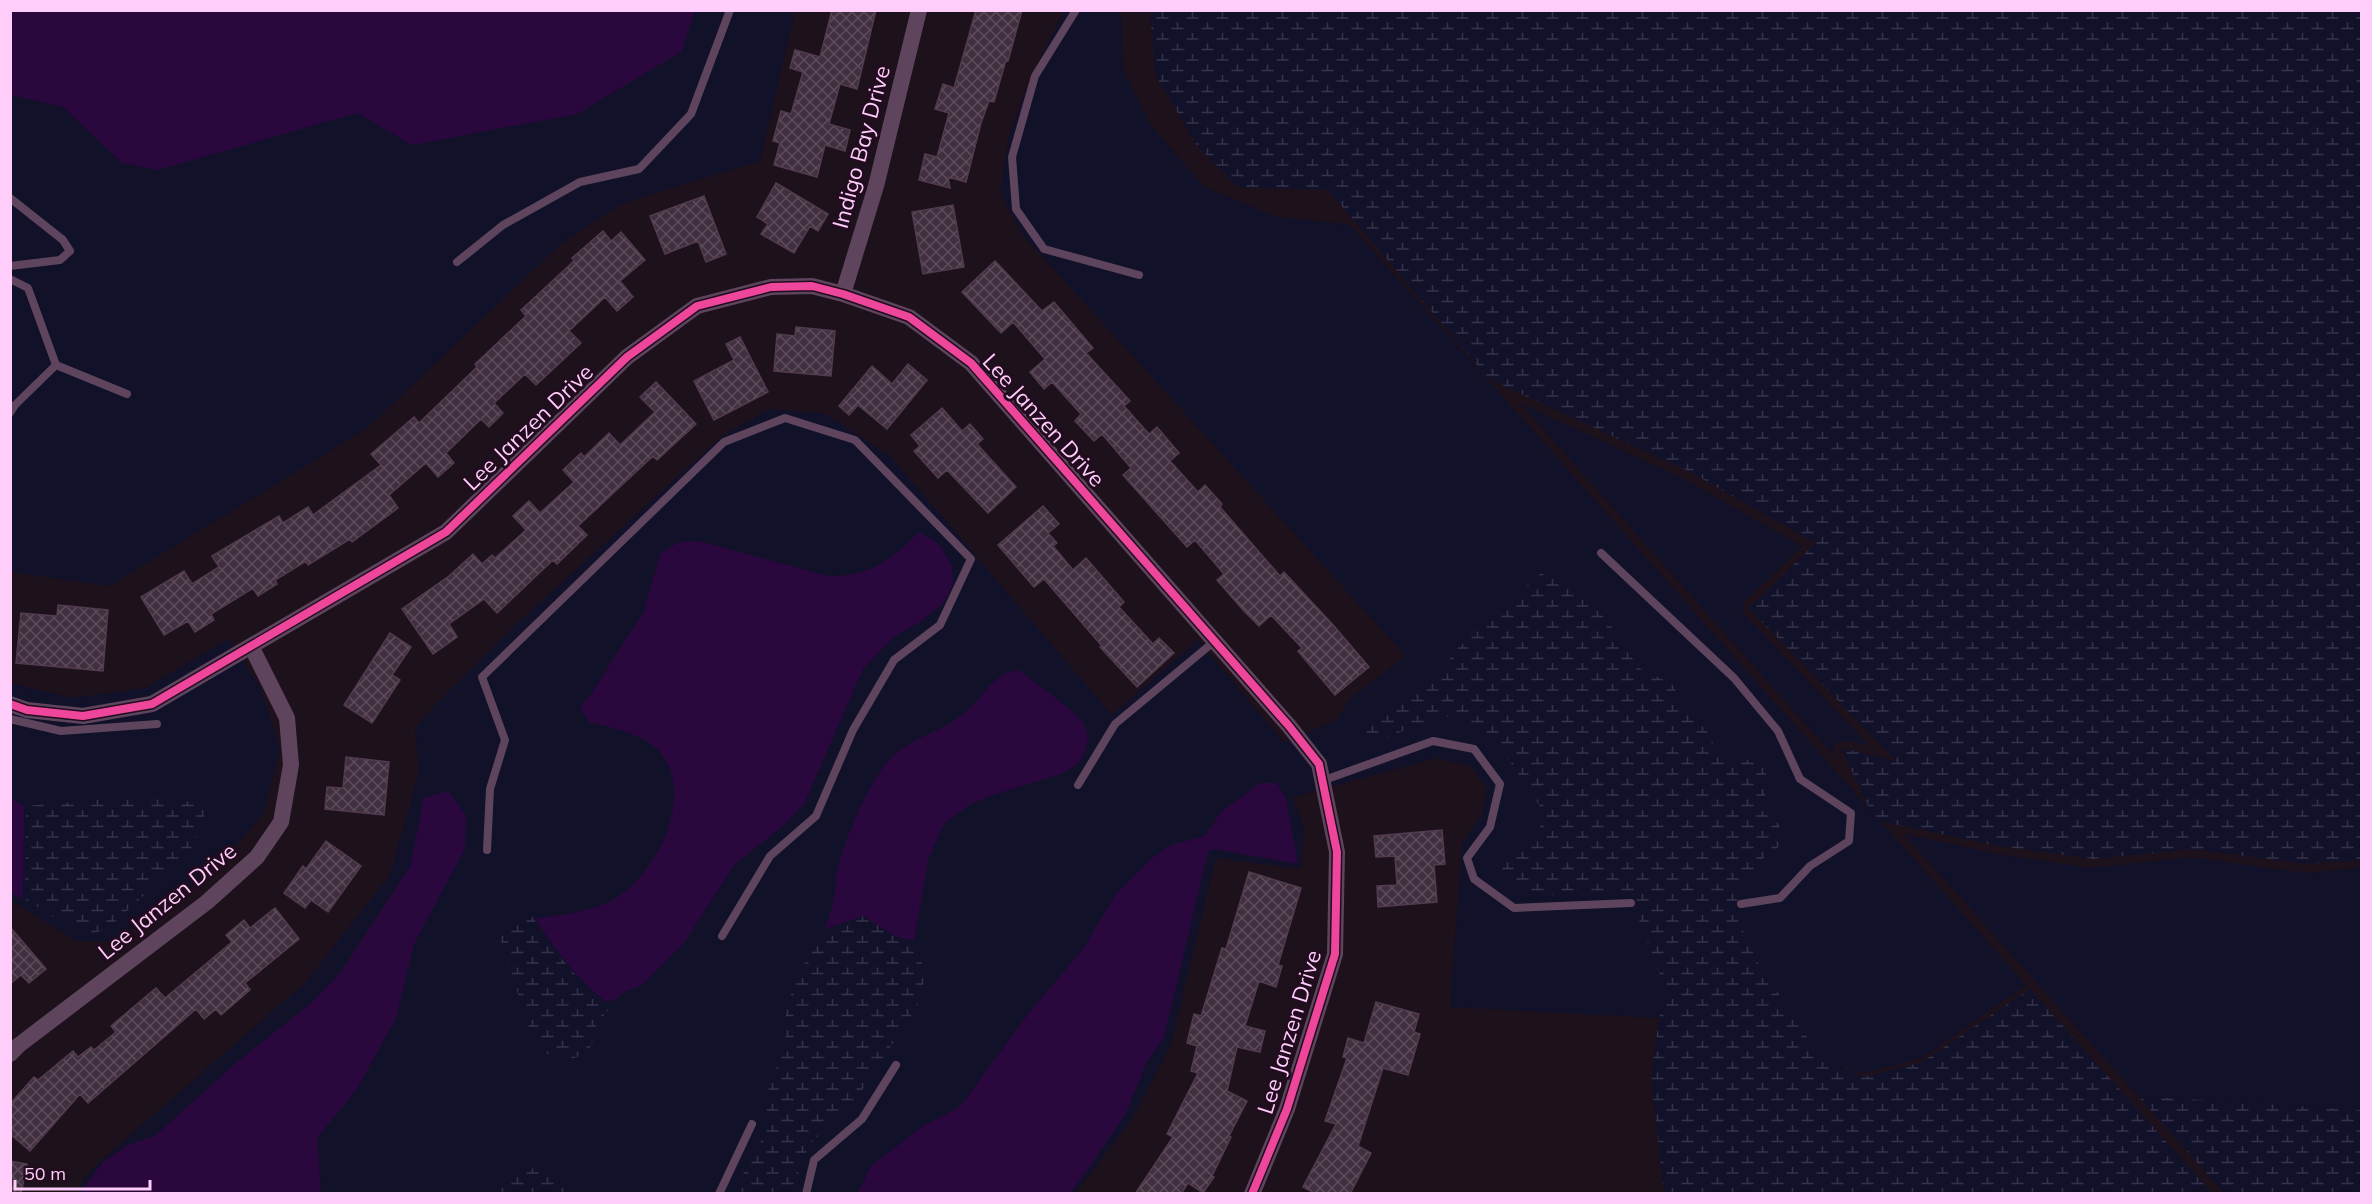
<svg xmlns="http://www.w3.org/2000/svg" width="2372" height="1204" font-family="Mulish,sans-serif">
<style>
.green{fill:#11112a}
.wetland{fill:url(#wetland-marsh)}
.water{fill:#2a083d}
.building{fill:url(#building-cross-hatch);stroke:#523b4e;stroke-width:1.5}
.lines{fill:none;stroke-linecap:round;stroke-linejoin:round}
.lane{stroke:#5e455d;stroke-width:8}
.street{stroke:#5e455d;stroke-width:16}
.cycleway-casing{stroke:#220c1f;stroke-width:11}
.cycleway{stroke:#ed469a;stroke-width:8}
.labels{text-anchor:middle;stroke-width:6;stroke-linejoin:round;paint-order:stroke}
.street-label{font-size:22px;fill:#ffcdfa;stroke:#220c1f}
</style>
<defs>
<pattern id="wetland-marsh" width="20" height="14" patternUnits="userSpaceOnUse" patternTransform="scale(1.5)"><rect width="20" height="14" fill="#11112a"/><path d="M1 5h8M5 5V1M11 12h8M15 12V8" fill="none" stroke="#35324a"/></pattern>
<pattern id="building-cross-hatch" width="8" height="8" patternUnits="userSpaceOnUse" patternTransform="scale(1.5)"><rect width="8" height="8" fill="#402f3e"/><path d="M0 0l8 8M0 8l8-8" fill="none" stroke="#5d4c5b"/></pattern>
</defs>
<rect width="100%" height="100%" fill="#1d111c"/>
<path class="green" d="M11,11H795L760,161L623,203L563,242L366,429L109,586L11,572Z
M1064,11H1121L1123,70L1150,124L1204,187L1274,216L1350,225L2026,985L1922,1058L1864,1073L1659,1018L1450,1007L1462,843L1482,814L1487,788L1470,766L1437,758L1293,797L1304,826L1301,869L1216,858L1171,1044L1132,1119L1076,1193L76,1194L84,1177L111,1152L305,983L390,875L419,772L415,729L433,707L511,629L720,438L768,409L826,414L891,457L1112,715L1198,640L1284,743L1338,719L1349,700L1406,656L1021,233L1000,192L1010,132L1034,71Z
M1520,403L1685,480L1802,546L1744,602L1742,612L1870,746C1858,744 1840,735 1832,747L1834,756Z
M228,639L260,687L280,751L264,812L220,865L114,941H76L11,900L10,683L72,698L146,688Z
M1904,834L1997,854L2092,868L2190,857L2305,873L2361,868V1110L2138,1096Z"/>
<path class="wetland" d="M1150,11H2361V860L2306,864L2192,849L2094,859L1999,846L1875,820L1841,748L1896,761L1749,608L1816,543L1690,472L1489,379L1328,190L1237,187L1196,144L1155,74Z
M1544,570L1558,572L1607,620L1639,668L1672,684L1689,713L1707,731L1719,755C1735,759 1750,758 1765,765L1768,783L1762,811L1779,824L1781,845L1761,860L1744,883L1739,894L1735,914L1757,961L1817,1052L1863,1077L1922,1062L2030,989L2212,1193H1664L1651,1077L1659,1018L1667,993L1636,912L1633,894L1528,895L1515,889L1499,875L1510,854L1540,835L1541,808L1503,751L1462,718L1441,716L1385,738H1363L1372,722L1401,703L1437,675L1458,648Z
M159,799L194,802L204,810V824L192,847L165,876L106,930L83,935L25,899L26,806L98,800Z
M863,916L897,937L914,940L925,972L921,1000L853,1104L809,1145L791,1193L732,1194L766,1132L767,1093L785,1046L786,1011L797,975L824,933Z
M512,917H533C546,939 590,1002 614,1002L594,1029L592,1045L584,1054L564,1062L546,1053L529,1028L500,938Z
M2138,1096L2361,1110V1193H2224Z
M529,1168C549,1171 565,1176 577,1193H495L506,1182Z"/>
<path class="water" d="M11,10H695V11L681,52L577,114L412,145L357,113L158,170L122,163L63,107L11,95Z
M919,532L939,544L952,566L953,582L944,603L920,622L895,636L863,669L804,804L784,825L735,864L684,943L642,985L624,992L615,1000L606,1002C578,980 553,948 535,918C555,917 597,910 615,899C657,873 696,796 660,752C645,734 610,727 589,722L580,707L591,694L643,613L661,553L679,542L699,541L828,576C870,577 891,560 919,532Z
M1019,670L1071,710L1083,722L1088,737L1086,749L1079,763L1061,774L996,794L969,805L944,824L928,860L914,940L897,937L863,916L825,929C828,919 832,909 834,899C836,891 835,883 836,876C843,843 870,775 896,753C917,736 947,729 967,711C985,696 993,672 1019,670Z
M1260,783H1277L1286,798L1298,864L1214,849L1208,852L1164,1037L1147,1062L1125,1115L1071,1193H858L871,1166L923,1126L960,1107L1028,1014L1083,949L1116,894L1151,859L1171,845L1205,836L1221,812Z
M448,791L466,815L465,849L414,944L396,1018L357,1089L317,1138L321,1193H83V1188L103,1162L128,1145L155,1136L237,1062L310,1004L341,972L410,867L424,798Z
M11,799L24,805L23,899L11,893Z"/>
<path class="building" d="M832,10H876L857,89L840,84L829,124L850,130L845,151L825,145L817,177L774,165L780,143L773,141L781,111L791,114L803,72L790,68L795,50L820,57Z
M976,10H1022L1008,61L1006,60L994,102L989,101L981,123L966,182L948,177L950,188L919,180L925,154L937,157L949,113L935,109L943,84L954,88Z
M776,183L828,214L818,231L810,226L794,253L761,234L768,224L757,217Z
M704,196L726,254L706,262L698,241L665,254L650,216Z
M953,205L964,267L923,274L912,212Z
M603,231L611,241L621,232L645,260L620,281L633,297L617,311L605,297L569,331L581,343L536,385L525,374L494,403L503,413L489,427L481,419L446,453L454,463L438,477L426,463L389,495L398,508L352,542L350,539L308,565L306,561L275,580L277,584L258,596L253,588L211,614L214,620L195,632L188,621L164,635L141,597L184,571L192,584L219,567L212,556L279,516L283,523L308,507L313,515L381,465L371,454L414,417L419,423L477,367L475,364L526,316L521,310L574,261L572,258Z
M995,261L1042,311L1054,302L1093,348L1086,353L1130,401L1124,406L1149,434L1157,427L1179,453L1170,461L1198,492L1205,485L1222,504L1220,507L1280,576L1284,572L1334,626L1369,667L1335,695L1298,651L1302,648L1271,615L1259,626L1244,611L1217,580L1224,574L1195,540L1187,547L1123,475L1131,468L1102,434L1094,441L1075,421L1081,414L1052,382L1044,389L1030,372L1045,359L1013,322L1001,333L962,292Z
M796,327L835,331L831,376L774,371L777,334L795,336Z
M740,337L768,392L714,420L694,381L734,360L726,344Z
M908,364L927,380L887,429L858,405L849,415L839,406L872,366L892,384Z
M656,382L696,424L657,460L653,456L578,526L587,535L557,564L553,560L497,613L484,599L449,624L457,637L433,654L402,609L449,576L473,554L482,564L492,555L495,558L526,530L513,516L529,501L540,513L574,482L563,470L581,453L584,457L609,433L620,445L655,412L640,397Z
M942,408L962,431L970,424L983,439L977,444L1016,487L988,513L947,470L938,478L914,451L920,446L911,435Z
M1043,506L1059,524L1048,533L1057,543L1053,546L1073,570L1086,558L1124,602L1119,607L1153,644L1159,638L1174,653L1137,687L1100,647L1102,646L1044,579L1034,587L998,545Z
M58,605L108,610L103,671L16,663L21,613L57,616Z
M390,633L411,647L392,675L400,680L372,723L344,705Z
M346,757L389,762L384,815L325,809L327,787L343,788Z
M1442,830L1445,864L1434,865L1437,902L1378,907L1377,886L1397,885L1395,856L1376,857L1374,836Z
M326,841L361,866L328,912L311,900L305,908L284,893L303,866L306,869Z
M1249,872L1301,888L1278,965L1282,966L1276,987L1259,981L1245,1026L1265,1031L1260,1052L1237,1047L1227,1091L1247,1101L1229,1136L1231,1137L1212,1176L1214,1177L1203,1193L1188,1183L1181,1194H1135L1173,1137L1167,1134L1198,1073L1191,1071L1197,1046L1187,1043L1194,1014L1201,1016L1222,948L1226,949Z
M275,908L299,939L245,983L250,990L221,1015L216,1009L204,1019L196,1009L88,1103L80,1094L30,1151L10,1134V1104L34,1077L38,1080L73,1051L78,1057L91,1047L94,1050L116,1032L111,1026L156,988L165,998L232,942L226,935L244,920L250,928Z
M10,927L46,969L29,983L21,975L10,984Z
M1376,1002L1419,1014L1414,1032L1420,1034L1408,1075L1383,1068L1358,1146L1371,1153L1350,1194H1316L1303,1187L1336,1124L1325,1121L1347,1058L1343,1057L1348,1038L1364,1043Z
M10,1161L27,1164L21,1194H10Z"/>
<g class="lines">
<path class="lane" d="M1076,10L1035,76L1012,157L1016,209L1044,249L1139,275
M10,198L63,240L70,251L60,260L10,266
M457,262L503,225L580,182L639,169L691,114L730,10
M10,279L28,288L56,365L127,394
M10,413L15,405L56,365
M1601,553L1734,678L1778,731L1800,779L1851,813L1849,841L1810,866L1780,898L1741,904
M10,719L61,731L157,724
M1330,778L1433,741L1474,749L1500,784L1490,827L1467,858L1474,879L1514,908L1631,903
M1078,785L1115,724L1210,645
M487,850L490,789L505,740L482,677L724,442L785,418L855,440L971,559L940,625L894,660L853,730L816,816L770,856L722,936
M719,1194L752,1124
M806,1194L814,1160L862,1119L896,1065"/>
<path class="street" d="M843,294L876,186L919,10
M10,704L27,710L83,716L152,704L251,646L446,532L627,357L697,306L771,287L812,286L843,294L909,317L971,363L1289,726L1319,764L1337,852L1335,954L1287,1109L1252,1194
M10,1054L19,1045L207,902L257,857L281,822L291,765L287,718L251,646"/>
<defs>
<path id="cycleway" d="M10,704L27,710L83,716L152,704L251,646L446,532L627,357L697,306L771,287L812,286L843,294L909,317L971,363L1289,726L1319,764L1337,852L1335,954L1287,1109L1252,1194"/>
</defs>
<use href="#cycleway" class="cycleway-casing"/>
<use href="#cycleway" class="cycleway"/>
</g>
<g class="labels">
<g class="street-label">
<text transform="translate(861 147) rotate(-75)" y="8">Indigo Bay Drive</text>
<text transform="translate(1044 420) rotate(48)" y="8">Lee Janzen Drive</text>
<text transform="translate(528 427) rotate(-44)" y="8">Lee Janzen Drive</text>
<text transform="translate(167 901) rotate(-39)" y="8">Lee Janzen Drive</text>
<text transform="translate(1289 1032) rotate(-73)" y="8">Lee Janzen Drive</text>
</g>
</g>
<rect width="2372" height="1204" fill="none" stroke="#ffcdfa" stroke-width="24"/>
<path d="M15 1180v9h135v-9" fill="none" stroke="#ffcdfa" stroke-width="3"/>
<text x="24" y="1180" font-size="18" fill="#ffcdfa" stroke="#220c1f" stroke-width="4.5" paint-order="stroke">50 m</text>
</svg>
